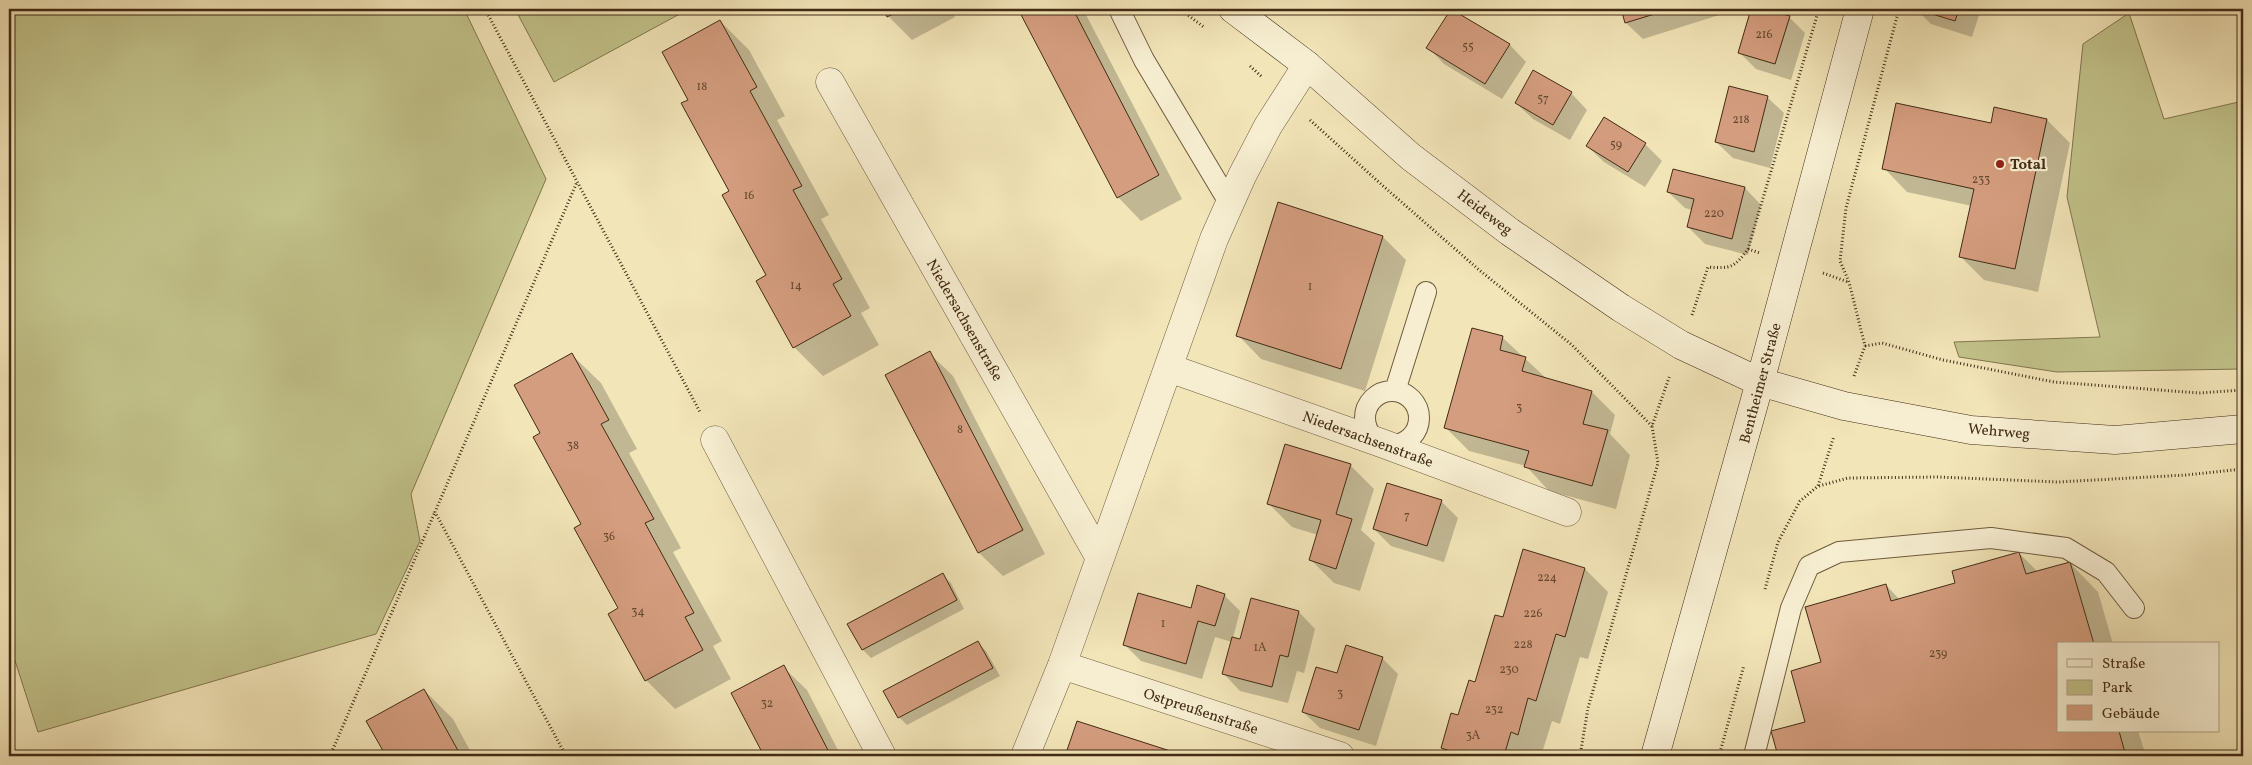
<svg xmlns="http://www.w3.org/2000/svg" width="2252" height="765" font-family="Vollkorn,serif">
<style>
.green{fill:#c2c28a;stroke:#82764f}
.shadow{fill:#0003}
.building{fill:#d49d7f;stroke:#422b14}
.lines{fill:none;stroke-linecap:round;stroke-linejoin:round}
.lane-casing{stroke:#6e5a3d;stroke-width:22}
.street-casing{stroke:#6e5a3d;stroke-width:29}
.secondary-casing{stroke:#422b14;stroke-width:29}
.path{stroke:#422b14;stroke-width:3;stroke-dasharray:1 2.5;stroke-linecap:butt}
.lane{stroke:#f7eed1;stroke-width:20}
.street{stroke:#f7eed1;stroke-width:28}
.secondary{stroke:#f7eed1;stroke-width:28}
.poi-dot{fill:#8f2418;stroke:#f7eed1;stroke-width:2}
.labels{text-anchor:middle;stroke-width:4.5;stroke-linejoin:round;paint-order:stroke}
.number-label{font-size:12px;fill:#66482f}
.poi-label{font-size:15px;font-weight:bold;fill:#422b14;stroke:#f7eed1;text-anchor:start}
.street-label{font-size:15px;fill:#422b14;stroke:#f7eed1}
</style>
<rect width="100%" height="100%" fill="#f2e5b8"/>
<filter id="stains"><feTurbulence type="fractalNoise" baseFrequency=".004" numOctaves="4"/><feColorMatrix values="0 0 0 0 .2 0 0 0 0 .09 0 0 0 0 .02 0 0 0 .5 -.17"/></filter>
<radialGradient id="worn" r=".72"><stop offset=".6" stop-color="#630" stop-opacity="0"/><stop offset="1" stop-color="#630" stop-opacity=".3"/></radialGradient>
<path class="green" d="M9,9H464L546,179L411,494L420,541L376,634L38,732L9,642Z
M515,9H689L554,82Z
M2129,13L2164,119L2243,101V369L2057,372L1959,357L1954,342L2100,337L2067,197L2083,44Z"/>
<path class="shadow" d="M884,9H950L955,17L912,40L888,16Z
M1019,9H1083L1182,199L1141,221L1118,197Z
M1452,9L1510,45L1526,62L1502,99L1444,64L1428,47Z
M1622,9H1731L1732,11L1643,39L1626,23Z
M1752,9H1762L1789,17L1805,33L1791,80L1756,69L1739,52Z
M1916,9H1981L1972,37L1931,24Z
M720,21L749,50L785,116L777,120L829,215L821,219L870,308L861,313L879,345L823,376L794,347L768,275L690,100Z
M1571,93L1587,110L1570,140L1533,119L1516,103Z
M1767,97L1784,113L1770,168L1733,158L1716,142Z
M1604,118L1645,144L1662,161L1645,187L1604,162L1587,146Z
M2047,120L2070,143L2038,292L1984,280L1961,257L1972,206L1907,192L1884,168L1992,125Z
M1745,188L1761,205L1748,255L1705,244L1688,227L1692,210L1685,208L1668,192Z
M1279,204L1383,237L1406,260L1365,391L1261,359L1238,335Z
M1473,329L1503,338L1547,379L1592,392L1615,415L1610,434L1630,455L1616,509L1549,491L1526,466L1469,451L1446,428Z
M929,353L953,376L1045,554L1003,576L979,553L887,376Z
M572,355L601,383L637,449L629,453L681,548L673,552L722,641L713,646L731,679L675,709L646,680L609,614L620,609L542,434Z
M1350,465L1374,489L1361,530L1375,543L1360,591L1334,583L1310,559L1318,535L1292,527L1268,503Z
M1441,501L1458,518L1444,562L1391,546L1374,529Z
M1524,550L1585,569L1608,592L1588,659L1580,657L1560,724L1552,721L1541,756H1450L1442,748L1476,684L1503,619Z
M2019,553L2038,572L2070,563L2098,592L2113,644H2058V731H2138L2146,756H1780L1773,732L1806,723L1822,663L1886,585L1900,600L1957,584Z
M942,575L951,583L964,609L871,658L863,650L849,624Z
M1224,595L1240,611L1233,638L1241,640L1252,599L1299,612L1315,629L1304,673L1297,671L1288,703L1240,691L1224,674L1232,642L1215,637L1202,679L1141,661L1124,644Z
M978,643L986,651L1000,676L907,725L899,717Z
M1382,658L1398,674L1376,746L1320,728L1303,712L1337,675Z
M783,667L807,690L841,756H766L733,693Z
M424,690L453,719L473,756H387L368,721Z
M1078,723L1181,756H1067Z"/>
<path class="building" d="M883,9H903L887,17Z
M1018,9H1073L1159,175L1117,198Z
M1451,9L1510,44L1485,84L1426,48Z
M1621,9H1671L1625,23Z
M1751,9H1766L1790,16L1775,64L1738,53Z
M1916,9H1959L1955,21Z
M720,20L757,87L750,91L802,186L793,190L842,279L833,284L851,316L793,348L756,281L766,275L722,195L729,191L681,103L688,100L662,52Z
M1533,70L1572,92L1553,125L1515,103Z
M1729,86L1768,96L1754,152L1715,142Z
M1896,103L1991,123L1994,107L2047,119L2015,269L1959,257L1974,189L1882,169Z
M1604,117L1646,143L1628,172L1586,146Z
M1673,169L1745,187L1732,239L1687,227L1694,199L1667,192Z
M1278,202L1383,236L1341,369L1236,336Z
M1472,328L1503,336L1500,350L1526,357L1522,371L1592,391L1583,424L1608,430L1592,486L1524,467L1529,451L1444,428Z
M930,351L1023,530L978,553L885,375Z
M572,353L609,420L601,424L654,519L645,523L694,613L685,617L703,650L645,681L608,614L618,608L574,528L581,524L533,437L540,433L514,385Z
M1285,444L1351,464L1336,514L1352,519L1336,569L1309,560L1321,520L1267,504Z
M1387,483L1442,500L1427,546L1373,529Z
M1523,549L1585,568L1565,637L1556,634L1536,701L1528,698L1518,735L1511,732L1504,756H1466L1441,748L1451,713L1458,715L1469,680L1475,682L1495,615L1503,617Z
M2019,552L2026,574L2070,562L2094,644H2058V731H2119L2126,756H1778L1771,731L1805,722L1791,671L1821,662L1805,607L1886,584L1891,601L1955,583L1952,571Z
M943,573L957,600L862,650L847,624Z
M1197,585L1225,594L1215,626L1198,621L1186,664L1123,645L1138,593L1191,608Z
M1251,598L1299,611L1288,657L1280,655L1272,687L1222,674L1232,637L1240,639Z
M978,641L993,668L898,718L883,691Z
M1346,645L1383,657L1359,730L1302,712L1316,667L1337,673Z
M784,665L831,756H764L731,693Z
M424,689L461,756H386L366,721Z
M1077,721L1186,756H1065Z"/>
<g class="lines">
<defs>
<path id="lane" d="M1119,9L1144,60L1230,204
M1395,391L1426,292
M1365 418a27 27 0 1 1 54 0a27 27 0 1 1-54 0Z
M1754,756L1791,608L1809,566L1839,552L1991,538L2066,548L2106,572L2134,608"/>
<path id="street" d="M830,82L1100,558
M1169,368L1384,444L1567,512
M715,440L882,756
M1062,665L1340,756
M1025,756L1062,665L1214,239L1242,176L1268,126L1307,65"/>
<path id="secondary" d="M1233,9L1307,65L1411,157L1510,232L1621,308L1681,345L1760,382L1844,406L1971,430L2115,440L2243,429
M1655,756L1760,382L1860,9"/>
</defs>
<use href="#lane" class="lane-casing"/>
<use href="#street" class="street-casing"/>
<use href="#secondary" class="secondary-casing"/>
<path class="path" d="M485,9L700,412
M1180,9L1205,28
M1250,66L1262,77
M1310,120L1382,185L1478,269L1572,345L1652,426
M1748,249L1760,253
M1823,273L1848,282
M1692,315L1708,267C1731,269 1735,267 1748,249L1819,9
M1865,346L1882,343L1943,360L2054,382L2199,393L2243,390
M1854,376L1865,346L1849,282L1840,261L1846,208L1899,9
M1819,486L1848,478L1938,477L2058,482L2186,475L2243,469
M1765,589L1778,542L1800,501L1818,486L1834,436
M330,756L435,512
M566,756L435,512L577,182
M1580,756L1588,708L1658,463L1652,426L1670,375
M1719,756L1744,665"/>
<use href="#lane" class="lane"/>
<use href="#street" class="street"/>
<use href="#secondary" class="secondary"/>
</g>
<circle class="poi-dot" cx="2000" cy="164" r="5"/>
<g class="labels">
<g class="number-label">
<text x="1764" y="38">216</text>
<text x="1468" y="50">55</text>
<text x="702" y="90">18</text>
<text x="1543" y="102">57</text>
<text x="1741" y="123">218</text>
<text x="1616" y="148">59</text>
<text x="1981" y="183">233</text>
<text x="749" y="199">16</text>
<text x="1714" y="217">220</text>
<text x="796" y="289">14</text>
<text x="1310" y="290">1</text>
<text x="1519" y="411">3</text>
<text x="960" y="433">8</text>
<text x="573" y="449">38</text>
<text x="1407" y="519">7</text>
<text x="609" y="540">36</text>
<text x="1547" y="581">224</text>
<text x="638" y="615">34</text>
<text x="1533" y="617">226</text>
<text x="1163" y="627">1</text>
<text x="1523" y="648">228</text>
<text x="1260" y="651">1A</text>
<text x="1938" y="657">239</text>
<text x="1509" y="673">230</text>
<text x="1340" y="697">3</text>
<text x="767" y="707">32</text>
<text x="1494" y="713">232</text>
<text x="1473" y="739">3A</text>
</g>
<g class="poi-label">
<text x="2010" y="169">Total</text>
</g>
<g class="street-label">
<text transform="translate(1485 212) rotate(37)" y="5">Heideweg</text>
<text transform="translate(965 320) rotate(60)" y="5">Niedersachsenstraße</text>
<text transform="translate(1760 383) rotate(-75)" y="5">Bentheimer Straße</text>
<text transform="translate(1999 431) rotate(5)" y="5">Wehrweg</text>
<text transform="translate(1368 439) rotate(20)" y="5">Niedersachsenstraße</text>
<text transform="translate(1201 711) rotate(18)" y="5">Ostpreußenstraße</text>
</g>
</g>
<rect width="2252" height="765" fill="none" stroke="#f2e5b8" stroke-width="30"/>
<rect x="10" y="10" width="2232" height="745" fill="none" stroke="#422b14" stroke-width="2.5"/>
<rect x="15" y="15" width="2222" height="735" fill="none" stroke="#422b14"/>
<rect x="2057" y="642" width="162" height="90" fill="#f7eed1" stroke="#afa085"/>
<rect x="2067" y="659" width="25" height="8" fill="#f7eed1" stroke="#afa085"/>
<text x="2102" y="668" font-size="15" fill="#422b14">Straße</text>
<rect x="2067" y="680" width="25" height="15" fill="#c2c28a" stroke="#afa085"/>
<text x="2102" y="692" font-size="15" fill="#422b14">Park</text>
<rect x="2067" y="705" width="25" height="15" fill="#d49d7f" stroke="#afa085"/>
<text x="2102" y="718" font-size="15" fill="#422b14">Gebäude</text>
<rect width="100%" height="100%" filter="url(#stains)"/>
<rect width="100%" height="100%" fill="url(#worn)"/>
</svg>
